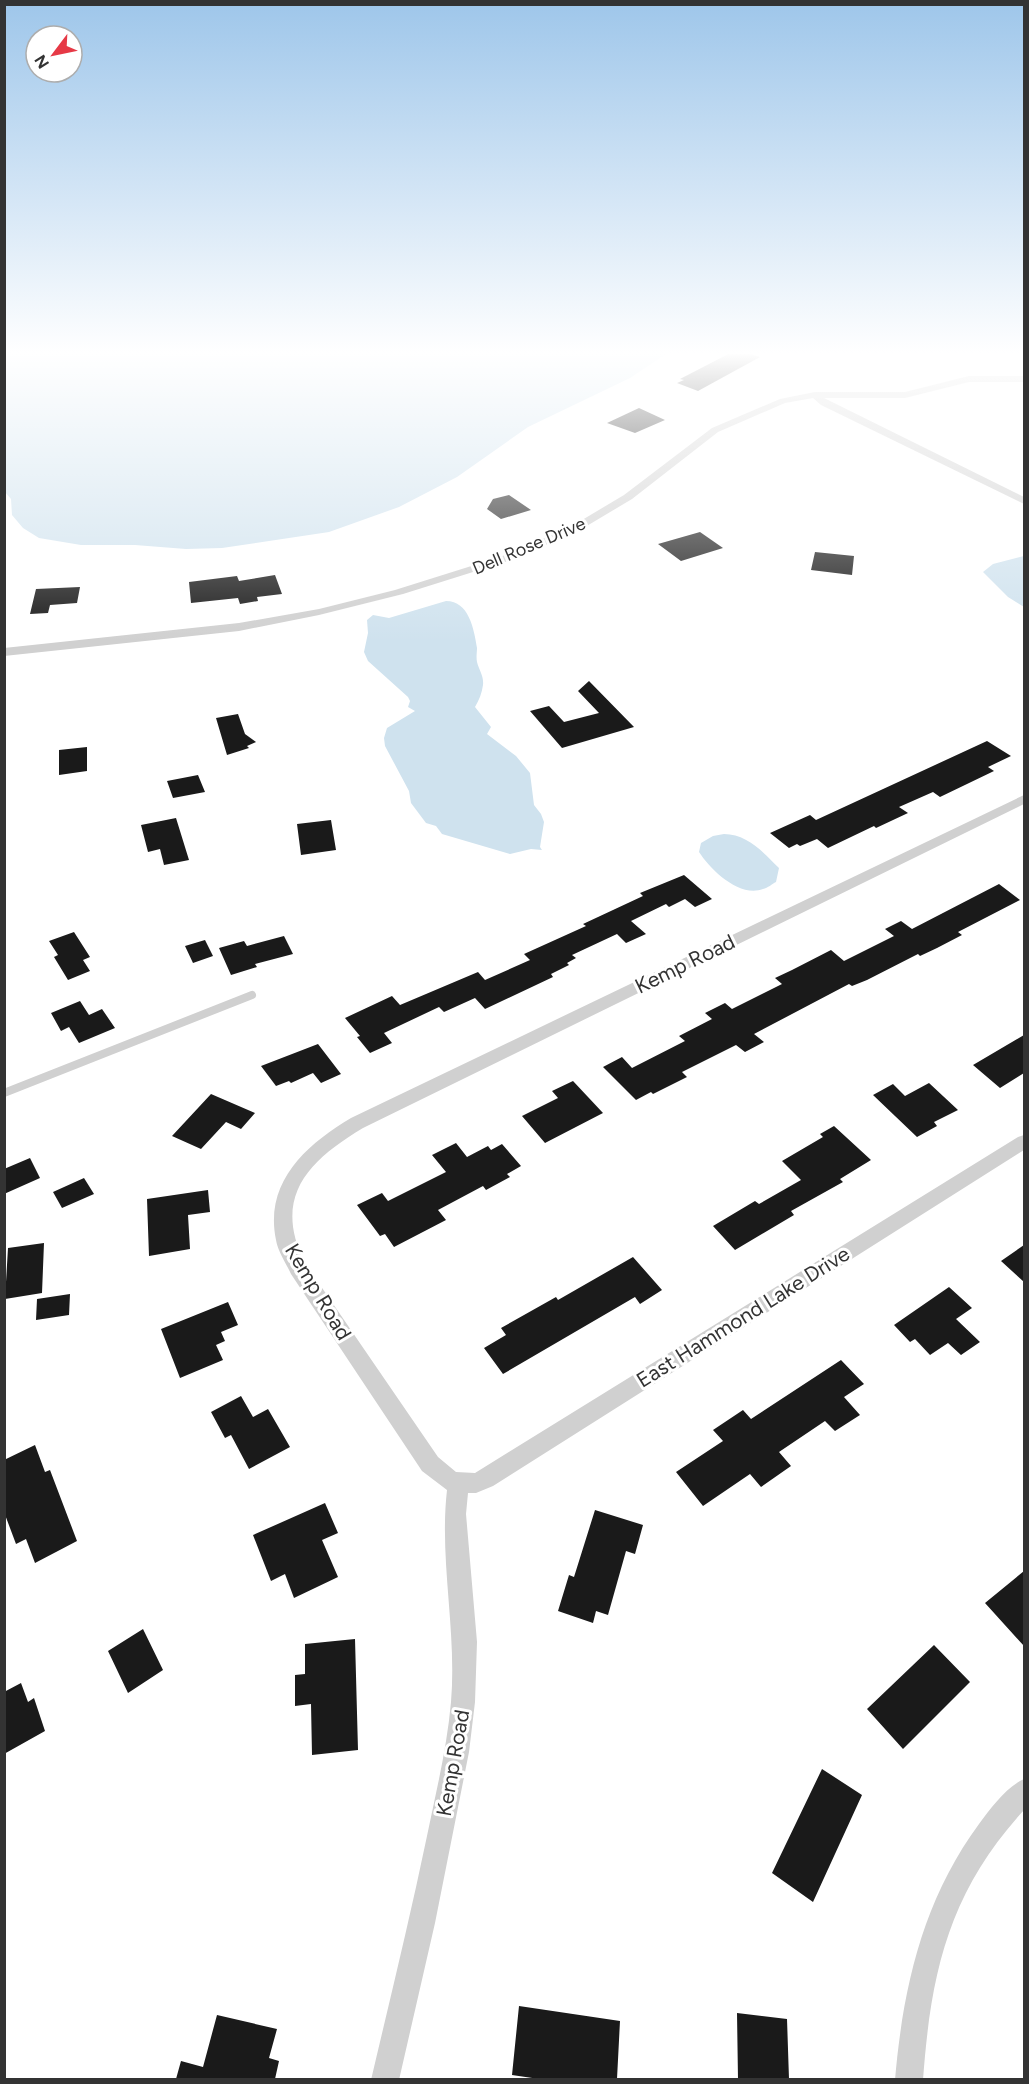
<svg xmlns="http://www.w3.org/2000/svg" width="1029" height="2084" font-family="Figtree,sans-serif">
<style>
.water{fill:#cfe2ee}
.building{fill:#1a1a1a}
.lines{fill:none;stroke-linecap:round;stroke-linejoin:round}
.lane{stroke:#d0d0d0;stroke-width:8}
.street{fill:#d0d0d0;fill-rule:evenodd}
.labels{text-anchor:middle;stroke-width:6;stroke-linejoin:round;paint-order:stroke}
.far-street-label{font-size:18px;fill:#333;stroke:#fff}
.street-label{font-size:21px;fill:#333;stroke:#fff}
</style>
<rect width="100%" height="100%" fill="#fff"/>
<path class="water" d="M5,350H672L630,378L528,427L457,477L399,507L329,532L222,548L186,549L135,545H81L39,538L23,528L12,515L11,499L5,492Z
M1024,556V607L1008,597L983,572L993,564Z
M446,601C469,601 474,629 477,648C477,652 476,657 477,662C479,670 484,676 483,685C482,693 479,700 475,707L491,727L487,734L516,756L530,773L534,805L541,814L544,822L540,847L542,850L531,849L510,854L442,834L436,826L426,823L411,803L409,791L385,746L384,738L387,728L415,711L408,707L410,701L408,697L368,661L364,652L368,633L367,620L373,615L389,618Z
M724,834C747,834 763,852 779,868L776,882C772,884 768,888 763,889C739,898 710,869 699,852L701,843L713,836Z"/>
<path class="building" d="M736,350L760,357L698,391L677,383L684,380L680,379Z
M639,408L665,420L635,433L607,423Z
M509,495L531,510L501,519L487,509L493,499Z
M700,532L723,548L681,561L658,544Z
M815,552L854,556L852,575L811,570Z
M275,575L282,594L257,597L258,601L240,604L238,598L191,603L189,582L237,576L239,581Z
M80,587L77,603L50,605L48,613L30,614L36,589Z
M589,681L634,727L562,748L530,711L549,706L564,722L599,713L578,691Z
M238,714L245,734L256,742L247,746L249,748L227,755L216,718Z
M987,741L1011,756L988,767L994,771L940,797L933,792L899,807L908,813L876,828L874,826L828,848L817,839L800,846L797,844L789,848L770,833L810,815L816,820Z
M87,747V771L59,775V750Z
M198,775L205,792L173,798L167,781Z
M176,818L189,860L164,865L160,849L148,852L141,825Z
M331,820L336,850L301,855L297,824Z
M684,875L712,899L695,907L685,899L669,907L666,904L631,921L646,934L626,943L617,934L572,955L576,958L567,963L569,965L551,974L553,977L485,1009L475,998L444,1012L439,1007L384,1033L392,1043L370,1053L357,1037L360,1036L345,1018L392,996L400,1005L478,972L485,980L530,960L524,954L586,926L583,924L643,896L640,893Z
M999,884L1020,900L958,932L962,935L937,948L920,956L918,954L867,980L852,986L849,984L754,1034L764,1042L745,1052L736,1045L682,1072L687,1077L653,1094L651,1092L636,1100L603,1067L622,1057L632,1068L685,1041L679,1036L712,1019L705,1013L725,1003L732,1009L782,984L775,978L792,970L831,950L844,961L894,936L885,929L901,921L912,929Z
M74,932L90,957L83,960L90,971L68,980L54,957L58,955L49,941Z
M284,936L293,954L255,964L257,967L231,975L219,948L244,941L247,946Z
M205,940L213,956L193,963L185,946Z
M80,1001L89,1015L102,1009L115,1028L79,1043L69,1027L61,1031L51,1013Z
M1024,1035V1073L1000,1088L973,1065Z
M318,1044L341,1074L321,1083L313,1073L291,1083L289,1081L276,1086L261,1066Z
M573,1081L603,1113L545,1143L522,1116L558,1098L552,1091Z
M929,1083L958,1110L934,1122L937,1126L917,1137L873,1095L893,1084L905,1096Z
M211,1094L255,1113L241,1129L226,1122L201,1149L172,1136Z
M834,1126L871,1160L840,1179L843,1182L791,1211L794,1215L735,1250L713,1226L755,1201L759,1204L801,1180L782,1161L823,1137L820,1134Z
M456,1143L467,1157L488,1146L491,1150L502,1144L521,1166L507,1174L510,1177L486,1190L483,1186L438,1210L446,1220L394,1247L385,1234L380,1236L357,1205L382,1193L388,1201L446,1172L432,1155Z
M30,1158L40,1178L4,1194V1169Z
M84,1178L94,1194L62,1208L53,1192Z
M208,1190L210,1212L188,1215L190,1249L149,1256L147,1199Z
M44,1243L42,1293L5,1299L8,1248Z
M1024,1245V1282L1001,1261Z
M633,1257L662,1290L640,1304L635,1297L503,1374L484,1348L506,1335L501,1328L556,1297L558,1300Z
M949,1287L972,1308L956,1319L980,1342L961,1355L948,1343L930,1355L915,1339L910,1342L894,1325Z
M70,1294L69,1315L36,1320L37,1299Z
M228,1302L238,1325L221,1332L225,1341L216,1345L223,1360L180,1378L161,1329Z
M841,1360L864,1384L844,1397L860,1415L835,1431L825,1421L779,1452L791,1466L761,1487L750,1474L703,1506L676,1472L723,1441L713,1430L743,1410L751,1419Z
M241,1396L253,1417L268,1409L290,1447L249,1469L231,1435L225,1438L211,1412Z
M35,1445L45,1472L50,1470L77,1541L35,1563L26,1539L16,1544L4,1512V1460Z
M325,1503L338,1533L322,1540L338,1577L294,1598L285,1574L271,1581L253,1535Z
M595,1510L643,1525L635,1554L626,1551L608,1615L596,1611L593,1623L558,1611L569,1575L574,1577Z
M1024,1571V1646L985,1603Z
M143,1629L163,1670L128,1693L108,1651Z
M355,1639L358,1750L312,1755L311,1704L295,1706V1675L305,1674V1644Z
M934,1645L970,1682L903,1749L867,1709Z
M21,1683L28,1702L34,1698L45,1731L4,1754V1692Z
M822,1769L862,1795L813,1902L772,1873Z
M519,2006L620,2021L617,2079H539L512,2075Z
M737,2013L787,2019L789,2079H738Z
M217,2015L277,2029L269,2058L279,2061L275,2079H176L181,2061L203,2067Z"/>
<g class="lines">
<path class="lane" d="M4,1093L252,995"/>
<path class="street" d="M969,376H1024V382H969L905,398H824L1024,497V504L821,405L813,398L785,403L718,432L632,499L580,530L508,561L403,594L319,615L239,631L4,656V648L239,623L319,609L395,590L500,557L572,526L624,495L712,428L780,399L815,392H905Z
M1024,795V804L363,1128C308,1161 272,1197 305,1263L438,1457L456,1472L475,1473L1018,1137L1024,1135V1150L493,1486L476,1493H468L466,1514L477,1642L475,1702L469,1752L435,1923L399,2080H371C390,1999 410,1918 427,1836C436,1792 447,1748 451,1702C457,1631 439,1560 447,1490L422,1471L291,1274C286,1263 278,1252 276,1240C264,1182 306,1145 351,1118Z
M1024,1779V1810C949,1892 931,1971 923,2080H895C903,1987 923,1900 979,1824C991,1808 1006,1787 1024,1779Z"/>
</g>
<linearGradient id="sky" x2="0" y2="1"><stop stop-color="#9ec6ea"/><stop offset="0.55" stop-color="#fff"/><stop offset="1" stop-color="#fff" stop-opacity="0"/></linearGradient>
<rect width="1029" height="642" fill="url(#sky)"/>
<g class="labels">
<g class="far-street-label">
<text transform="translate(529 546) rotate(-23)" y="6">Dell Rose Drive</text>
</g>
<g class="street-label">
<text transform="translate(685 964) rotate(-26)" y="7">Kemp Road</text>
<text transform="translate(318 1292) rotate(59)" y="7">Kemp Road</text>
<text transform="translate(743 1317) rotate(-32)" y="7">East Hammond Lake Drive</text>
<text transform="translate(453 1763) rotate(-80)" y="7">Kemp Road</text>
</g>
</g>
<rect width="1029" height="2084" fill="none" stroke="#333333" stroke-width="12"/>
<g transform="translate(54 54) rotate(238)"><circle r="28" fill="#ffffff" stroke="#adadad" stroke-width="1.5"/>
<path d="M0-4.5L10 22L0 15L-10 22Z" fill="#e63946"/>
<text y="-9" font-size="16" font-weight="bold" text-anchor="middle" fill="#333333">N</text>
</g>
</svg>
